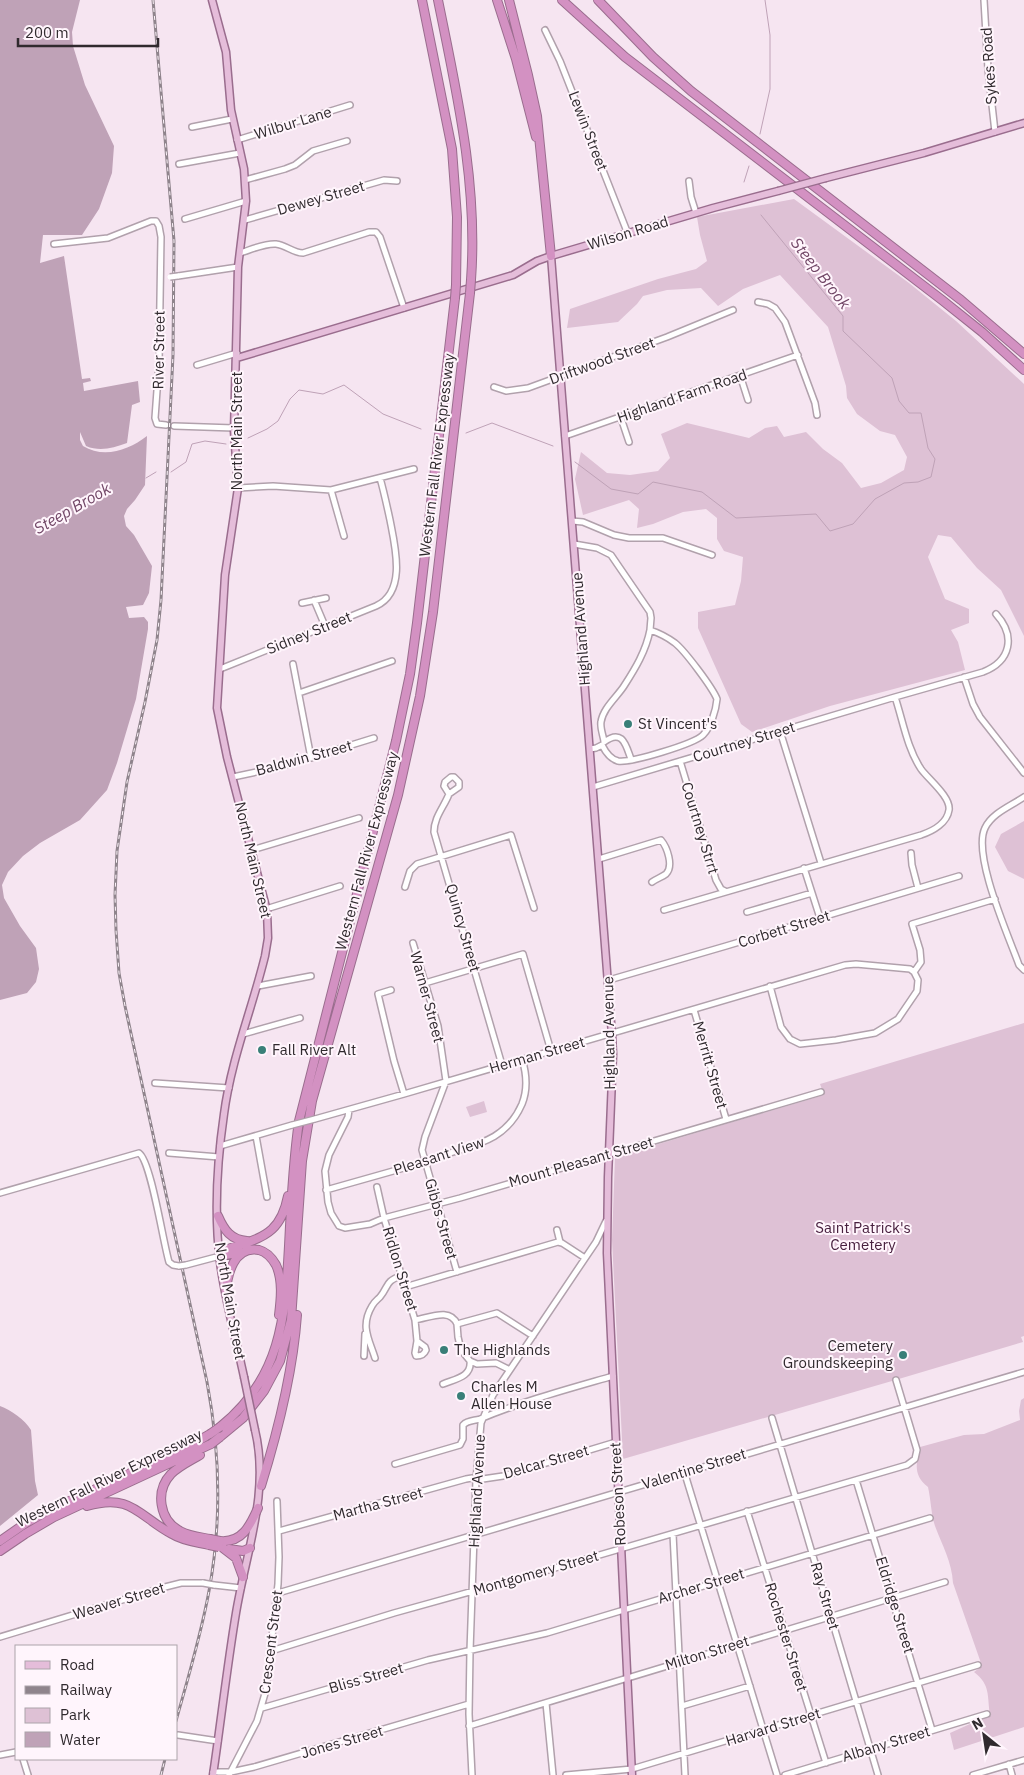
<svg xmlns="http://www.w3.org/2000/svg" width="1024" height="1775" font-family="'IBM Plex Sans',sans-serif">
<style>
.green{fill:#dec1d5}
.water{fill:#bfa2b7}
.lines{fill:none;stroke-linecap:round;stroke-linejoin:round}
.stream{stroke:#bfa2b7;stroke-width:1}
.minor-casing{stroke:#b1a1ac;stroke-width:8}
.major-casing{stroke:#9a6d8e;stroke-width:9}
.highway-casing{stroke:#9a6d8e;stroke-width:10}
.minor{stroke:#fff;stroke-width:5}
.major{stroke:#e5bdda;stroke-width:6}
.highway{stroke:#d391c2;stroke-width:8}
.rail-casing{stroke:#8f848c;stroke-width:3}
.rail{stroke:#fff5fc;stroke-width:1;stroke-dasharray:4;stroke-linecap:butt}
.minor-bridge-casing{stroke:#b1a1ac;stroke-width:8;stroke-linecap:butt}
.major-bridge-casing{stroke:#9a6d8e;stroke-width:9;stroke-linecap:butt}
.highway-bridge-casing{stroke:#9a6d8e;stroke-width:10;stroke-linecap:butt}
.minor-bridge{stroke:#fff;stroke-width:5}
.major-bridge{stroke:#e5bdda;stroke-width:6}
.highway-bridge{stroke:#d391c2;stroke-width:8}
.poi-dot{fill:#397f78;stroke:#fff5fc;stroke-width:2}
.labels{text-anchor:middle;stroke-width:4;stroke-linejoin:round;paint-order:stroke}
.street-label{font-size:15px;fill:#302a2e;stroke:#fff5fc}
.poi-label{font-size:15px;fill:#302a2e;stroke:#fff5fc;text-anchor:start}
.park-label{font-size:15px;fill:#48203f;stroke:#fff5fc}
.water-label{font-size:16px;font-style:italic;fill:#714666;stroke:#fff5fc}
</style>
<rect width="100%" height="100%" fill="#f6e5f1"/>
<path class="green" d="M794,199L909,283L956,321L1024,384V636L1001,590L977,568L951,537L938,535L928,557L945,599L969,609V623L951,630L958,642L965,670L830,706L752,732L741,724L698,628V612L735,605L741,581L743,557L724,551L717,539V518L706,509L683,512L653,524L637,528L639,509L629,500L583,515L575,479L581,452L607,473L630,475L658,471L670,458L661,434L687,423L749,438L765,428L777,426L784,437L806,432L823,449L842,463L861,488L881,483L904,470L907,457L895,435L880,431L857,414L847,398L846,386L828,327L780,275L743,289L718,306L701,288L667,290L643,296L637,304L618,322L567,328L570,309L658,279L696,269L707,261L700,235L697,217Z
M1024,821V879L1008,871L995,847L1001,834Z
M1024,1023V1336L1021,1337L1023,1342L892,1381L623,1459L612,1240L615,1157L824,1095L820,1084Z
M484,1101L487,1112L470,1117L466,1107Z
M1024,1398V1727L954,1750L950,1733L990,1715C987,1696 991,1685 974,1672L982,1666L953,1583C952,1562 942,1545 935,1526C931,1514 931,1500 928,1487C913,1475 916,1464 920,1447L964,1435L984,1434L1020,1420L1019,1411L1021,1400Z"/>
<path class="water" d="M0,0H80L72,32L73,46L85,85L114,146L112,173L99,209L82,235H43L40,263L64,256L82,379L90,378L91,381L83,383L84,391L138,381L140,402L132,405L127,443C113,448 100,452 86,446L80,432V440L83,446C104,459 129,450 147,436L145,485L135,500L127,509L124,516L126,526L134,535L152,566L149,593L143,605L126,607L129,618L144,617L148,622V629L136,699L117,763L107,790L80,820L40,843L23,856L8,872L2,885L4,898L20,926L36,948L39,969L36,982L27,993L0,1000Z
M0,1406C11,1410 25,1420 31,1430L35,1481L38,1495L0,1526Z"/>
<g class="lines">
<path class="stream" d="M760,134L770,89V35L765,0
M744,182L749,166
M466,433L492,423L553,446
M248,438L267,429L278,421L290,399L299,390L323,394L344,385L383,414L421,429
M575,462L611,489L638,494L653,482L702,492L736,518L816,514L830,531L853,524L875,499L904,483L918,482L931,477L935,459L928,448L921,413H909L899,401L892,378L843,331V316L761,215
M171,472L186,462L192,444L205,441L226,444
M146,478L156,472"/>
<defs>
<path id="minor" d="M984,0L988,69L995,132
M545,30L560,61L628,234
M192,127L232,119
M237,140L350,105
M179,164L240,153
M245,180L285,169L295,165L313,151L347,141
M689,181L691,197L696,213
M185,219L246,201
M245,220L384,180L397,181
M54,244L108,238L151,221H156L159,226L161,237L159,363L155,418L157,424L166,425
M240,253C250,250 265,243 276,244C286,245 293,253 303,253L369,232H376L380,237L404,308
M178,276L238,267
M758,302L768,304L775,308L785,322L815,403L817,415
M197,365L237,353
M740,375L748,400
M494,387L506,391L528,388L667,337L733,310
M621,418L629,442
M174,426L234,428
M565,436L798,355
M238,488L273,486L331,490L414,469
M331,490L344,536
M572,521L583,522L614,535L629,538H663L712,555
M574,544L597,548L611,555L650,612L651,618L650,630C659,633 667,637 675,643C685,651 712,687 717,699C716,710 711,727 703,735C694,744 631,763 618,761C610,759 605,751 602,745L596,748L590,749
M314,600L325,626
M302,603L326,598
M293,664L311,758
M220,669L376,606C407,592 395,546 390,520C387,506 384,492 380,478
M964,677L973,704L980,717L1024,773
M299,693L392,661
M895,697L983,672C1011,661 1016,636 996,614
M780,731L821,863
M604,741C603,735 600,728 601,722C603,708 617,697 624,686C635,669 646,651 650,630
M604,742C623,728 626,746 631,759
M680,761L716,880L721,889L725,891
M233,777L280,767L374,738
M593,787L895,697C903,721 907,748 921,769C928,779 951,797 949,810C947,823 933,831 921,835L664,910
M449,794L459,787V782L454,777H451L445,782L444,786L449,794C444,807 434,817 434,832L502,1065
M1024,797C1011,806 992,813 985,828C972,855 1009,937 1019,965L1024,970
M252,850L359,818
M911,853L912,865L918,888
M599,859L661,840C667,847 674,866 666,874C662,877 656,879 652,882
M804,868L820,918
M405,887L410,871L417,864L511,835L534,908
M266,909L340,886
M747,912L812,893
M413,943L438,1026L446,1081L425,1137L422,1150L457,1272
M914,972L921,962L920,950L912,924L995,899
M609,980L726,946L959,876
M425,983L523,954L551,1051
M258,986L311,976
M770,986L781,1027L790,1039L800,1044L836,1040L875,1033L898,1019L917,991L918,980L914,972
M391,990L378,994L394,1061L404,1094
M694,1010L726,1119
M243,1034L300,1018
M155,1083L229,1088
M349,1110L348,1117L329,1155L325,1171L328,1202L331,1213L339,1226L345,1228L370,1224L384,1218L460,1198L821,1092
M315,1119L404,1094L845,965L856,964L910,969L914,972
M256,1136L267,1197
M220,1146L292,1125
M169,1153L219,1157
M377,1187L384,1218L415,1320L417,1341
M326,1190L425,1162C462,1145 503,1148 522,1104C528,1089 527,1075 522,1059
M0,1193L139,1153C151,1161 163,1242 169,1262L173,1265L179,1266
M557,1230L560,1242
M186,1265L220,1256
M405,1287L558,1242L562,1243L585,1258
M415,1320C429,1318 450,1307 457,1324L497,1313L533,1336
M457,1324L458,1337L461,1350L470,1361L477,1364L496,1363L510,1370
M417,1341L425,1347L426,1350C424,1355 421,1356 416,1356L415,1353Z
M364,1356L365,1334
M375,1358C369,1339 360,1326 372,1306C374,1302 377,1300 380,1297C389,1286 385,1281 401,1276
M443,1384C455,1379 472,1377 470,1361
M772,1418L878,1775
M395,1464L460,1445L463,1439V1425C468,1420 474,1421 480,1419C523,1401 568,1389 613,1376
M684,1471L777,1775
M856,1480L932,1730
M747,1511L826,1763
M279,1531L466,1479L472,1478L476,1480L503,1476L616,1442
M673,1534L685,1775
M214,1585L241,1588
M278,1593L1024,1372
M0,1637L165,1587L181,1583H203
M271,1651L394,1613L538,1573L907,1465L915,1459L917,1450L896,1380
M546,1703L553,1775
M682,1706L750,1686
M262,1708L428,1660L547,1633L930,1518
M469,1726L945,1582
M178,1735L218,1741
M0,1755L16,1752
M23,1759L28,1775
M1009,1764L1012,1775
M213,1772H231L254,1767L469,1704
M229,1775L257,1721L266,1690L278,1584L279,1557L277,1501
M472,1775L469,1714L470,1651L476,1480L481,1423L493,1395L596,1242L606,1221
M566,1775L632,1769L978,1665
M785,1775L987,1714
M973,1775L1024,1760"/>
<path id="major" d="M212,0L226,52L231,110L244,169L246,201L238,267L234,431L238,488L225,575L217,708L227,757L267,911L268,938L265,956C252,1009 231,1060 224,1114C217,1162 214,1214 220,1262C225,1301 236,1339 244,1377
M826,178L924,153L1024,123
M551,256L612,1035L613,1054L608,1177L607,1253L632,1775
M237,358L513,275L537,261L551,256L713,208L778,191
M213,1775C221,1721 227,1667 236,1613C246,1552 270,1492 255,1430"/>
<path id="highway" d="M422,0L452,149L457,217L456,285
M438,0C457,94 478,184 471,280
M497,0L516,59L536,137
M509,0L528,75L537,116L551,256
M562,0L625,57L942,300L982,332L1024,370
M598,0L653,57L691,91L961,300L1024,354
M218,1216C224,1230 231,1240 247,1241
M220,1256C225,1249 231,1248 239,1245C268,1237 282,1227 288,1196
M220,1256L242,1252
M226,1293C227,1275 234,1245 259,1250C267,1252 272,1258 276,1265C283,1280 281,1299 279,1315
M220,1427C281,1378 285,1319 289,1246C291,1204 293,1162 299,1121L396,741L410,674L417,623L455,298
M220,1437L243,1418L264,1391L280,1361L291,1320L302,1161L312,1101L398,795L420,696L433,612L470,293
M200,1455C190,1461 179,1466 171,1474C155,1491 159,1520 180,1531C189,1536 200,1537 210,1539
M261,1486C278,1431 293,1372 297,1315
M87,1506C132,1493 138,1516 172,1534C183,1541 196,1542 209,1545
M0,1541L26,1523L48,1511L189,1446L210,1434
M220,1541C242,1543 250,1526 258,1508
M223,1548L236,1558L243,1577
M229,1549L243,1551L250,1548
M0,1551L25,1534L54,1517L211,1444"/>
</defs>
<use href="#minor" class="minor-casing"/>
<use href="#major" class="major-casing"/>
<use href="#highway" class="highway-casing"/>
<use href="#minor" class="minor"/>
<use href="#major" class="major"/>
<use href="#highway" class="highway"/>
<defs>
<path id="rail" d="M153,0L174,241L173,355L161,600L157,640L145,702L127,782L117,851L115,895L116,930L119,973L125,1006L207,1382C220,1451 222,1521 209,1591C201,1635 188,1678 176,1721
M161,1775L165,1759"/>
</defs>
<use href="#rail" class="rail-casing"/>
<use href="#rail" class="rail"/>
<defs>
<path id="minor-bridge" d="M170,277L178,276
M292,1125L315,1119
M179,1266L186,1265
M203,1583L214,1585"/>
<path id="major-bridge" d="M778,191L826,178
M244,1377L255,1430"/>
<path id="highway-bridge" d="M470,293L471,280
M455,298L456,285
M210,1434L220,1427
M211,1444L220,1437
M210,1539L220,1541
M209,1545L219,1547"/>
</defs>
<use href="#minor-bridge" class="minor-bridge-casing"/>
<use href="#major-bridge" class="major-bridge-casing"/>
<use href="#highway-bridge" class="highway-bridge-casing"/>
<use href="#minor-bridge" class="minor-bridge"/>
<use href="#major-bridge" class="major-bridge"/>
<use href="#highway-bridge" class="highway-bridge"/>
</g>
<g class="poi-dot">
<circle cx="628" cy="724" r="5"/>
<circle cx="262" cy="1050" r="5"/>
<circle cx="444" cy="1350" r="5"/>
<circle cx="903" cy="1355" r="5"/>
<circle cx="461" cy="1396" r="5"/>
</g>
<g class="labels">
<g class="street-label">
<text transform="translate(989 66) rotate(-94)" y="5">Sykes Road</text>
<text transform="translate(293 123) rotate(-17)" y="5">Wilbur Lane</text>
<text transform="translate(588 131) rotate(69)" y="5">Lewin Street</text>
<text transform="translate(321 198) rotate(-16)" y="5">Dewey Street</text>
<text transform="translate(628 233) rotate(-17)" y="5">Wilson Road</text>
<text transform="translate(159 350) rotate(-89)" y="5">River Street</text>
<text transform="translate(602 361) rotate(-20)" y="5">Driftwood Street</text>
<text transform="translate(682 396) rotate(-19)" y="5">Highland Farm Road</text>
<text transform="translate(237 431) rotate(-90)" y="5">North Main Street</text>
<text transform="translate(437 455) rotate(-83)" y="5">Western Fall River Expressway</text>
<text transform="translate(581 629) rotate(-94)" y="5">Highland Avenue</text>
<text transform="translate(309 633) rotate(-22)" y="5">Sidney Street</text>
<text transform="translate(744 742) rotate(-17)" y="5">Courtney Street</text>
<text transform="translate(304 758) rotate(-15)" y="5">Baldwin Street</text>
<text transform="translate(700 828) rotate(73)" y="5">Courtney Strrt</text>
<text transform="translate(367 851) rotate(-75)" y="5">Western Fall River Expressway</text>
<text transform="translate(253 860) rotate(77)" y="5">North Main Street</text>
<text transform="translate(463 928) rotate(74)" y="5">Quincy Street</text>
<text transform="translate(784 929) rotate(-17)" y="5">Corbett Street</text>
<text transform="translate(427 997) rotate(75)" y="5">Warner Street</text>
<text transform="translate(609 1033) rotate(-91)" y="5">Highland Avenue</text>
<text transform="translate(537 1055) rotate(-16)" y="5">Herman Street</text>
<text transform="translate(710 1065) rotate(74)" y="5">Merritt Street</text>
<text transform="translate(439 1156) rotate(-18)" y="5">Pleasant View</text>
<text transform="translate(581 1162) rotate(-16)" y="5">Mount Pleasant Street</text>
<text transform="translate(441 1219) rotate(74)" y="5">Gibbs Street</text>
<text transform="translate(400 1269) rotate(73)" y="5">Ridlon Street</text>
<text transform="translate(230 1301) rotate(80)" y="5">North Main Street</text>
<text transform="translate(546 1462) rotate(-16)" y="5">Delcar Street</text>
<text transform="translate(694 1469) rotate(-17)" y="5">Valentine Street</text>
<text transform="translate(109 1478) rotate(-26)" y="5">Western Fall River Expressway</text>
<text transform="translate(477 1491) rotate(-87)" y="5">Highland Avenue</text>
<text transform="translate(618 1494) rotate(-93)" y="5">Robeson Street</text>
<text transform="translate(378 1504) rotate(-15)" y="5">Martha Street</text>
<text transform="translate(536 1573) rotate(-16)" y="5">Montgomery Street</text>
<text transform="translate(701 1586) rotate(-17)" y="5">Archer Street</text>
<text transform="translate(825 1596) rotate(74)" y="5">Ray Street</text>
<text transform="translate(119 1601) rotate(-17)" y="5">Weaver Street</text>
<text transform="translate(895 1605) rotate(73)" y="5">Eldridge Street</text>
<text transform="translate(786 1637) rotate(73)" y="5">Rochester Street</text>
<text transform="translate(271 1642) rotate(-83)" y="5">Crescent Street</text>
<text transform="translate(707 1653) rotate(-17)" y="5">Milton Street</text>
<text transform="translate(366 1678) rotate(-16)" y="5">Bliss Street</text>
<text transform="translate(773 1727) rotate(-17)" y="5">Harvard Street</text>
<text transform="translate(342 1742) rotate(-16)" y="5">Jones Street</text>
<text transform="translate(886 1744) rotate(-17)" y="5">Albany Street</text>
</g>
<g class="poi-label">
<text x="638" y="729">St Vincent's</text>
<text x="272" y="1055">Fall River Alt</text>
<text x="893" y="1351" text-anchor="end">Cemetery<tspan x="893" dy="17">Groundskeeping</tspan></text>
<text x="454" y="1355">The Highlands</text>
<text x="471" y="1392">Charles M<tspan x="471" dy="17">Allen House</tspan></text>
</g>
<g class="park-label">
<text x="863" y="1233">Saint Patrick's<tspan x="863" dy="17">Cemetery</tspan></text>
</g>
<g class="water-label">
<text transform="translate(821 273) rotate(52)" y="6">Steep Brook</text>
<text transform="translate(72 508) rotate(-30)" y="6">Steep Brook</text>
</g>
</g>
<rect x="15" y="1645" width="162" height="115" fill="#fff5fc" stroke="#aca4aa"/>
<rect x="25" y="1661" width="25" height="8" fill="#e5bdda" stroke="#aca4aa"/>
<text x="60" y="1670" font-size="15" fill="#302a2e">Road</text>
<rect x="25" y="1686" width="25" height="8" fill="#8f848c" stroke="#aca4aa"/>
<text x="60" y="1695" font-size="15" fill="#302a2e">Railway</text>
<rect x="25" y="1708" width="25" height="15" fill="#dec1d5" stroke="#aca4aa"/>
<text x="60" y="1720" font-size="15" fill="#302a2e">Park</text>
<rect x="25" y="1732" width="25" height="15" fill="#bfa2b7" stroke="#aca4aa"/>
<text x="60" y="1745" font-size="15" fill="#302a2e">Water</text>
<g transform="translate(984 1735) rotate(330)" stroke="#fff5fc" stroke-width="4" paint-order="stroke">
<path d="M0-4L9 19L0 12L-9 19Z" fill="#302a2e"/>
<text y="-8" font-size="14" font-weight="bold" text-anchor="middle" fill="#302a2e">N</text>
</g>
<path d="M18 38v8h140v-8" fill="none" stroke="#302a2e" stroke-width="2.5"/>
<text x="25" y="38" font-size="15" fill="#302a2e" stroke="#fff5fc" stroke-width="4" paint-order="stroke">200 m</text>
</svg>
